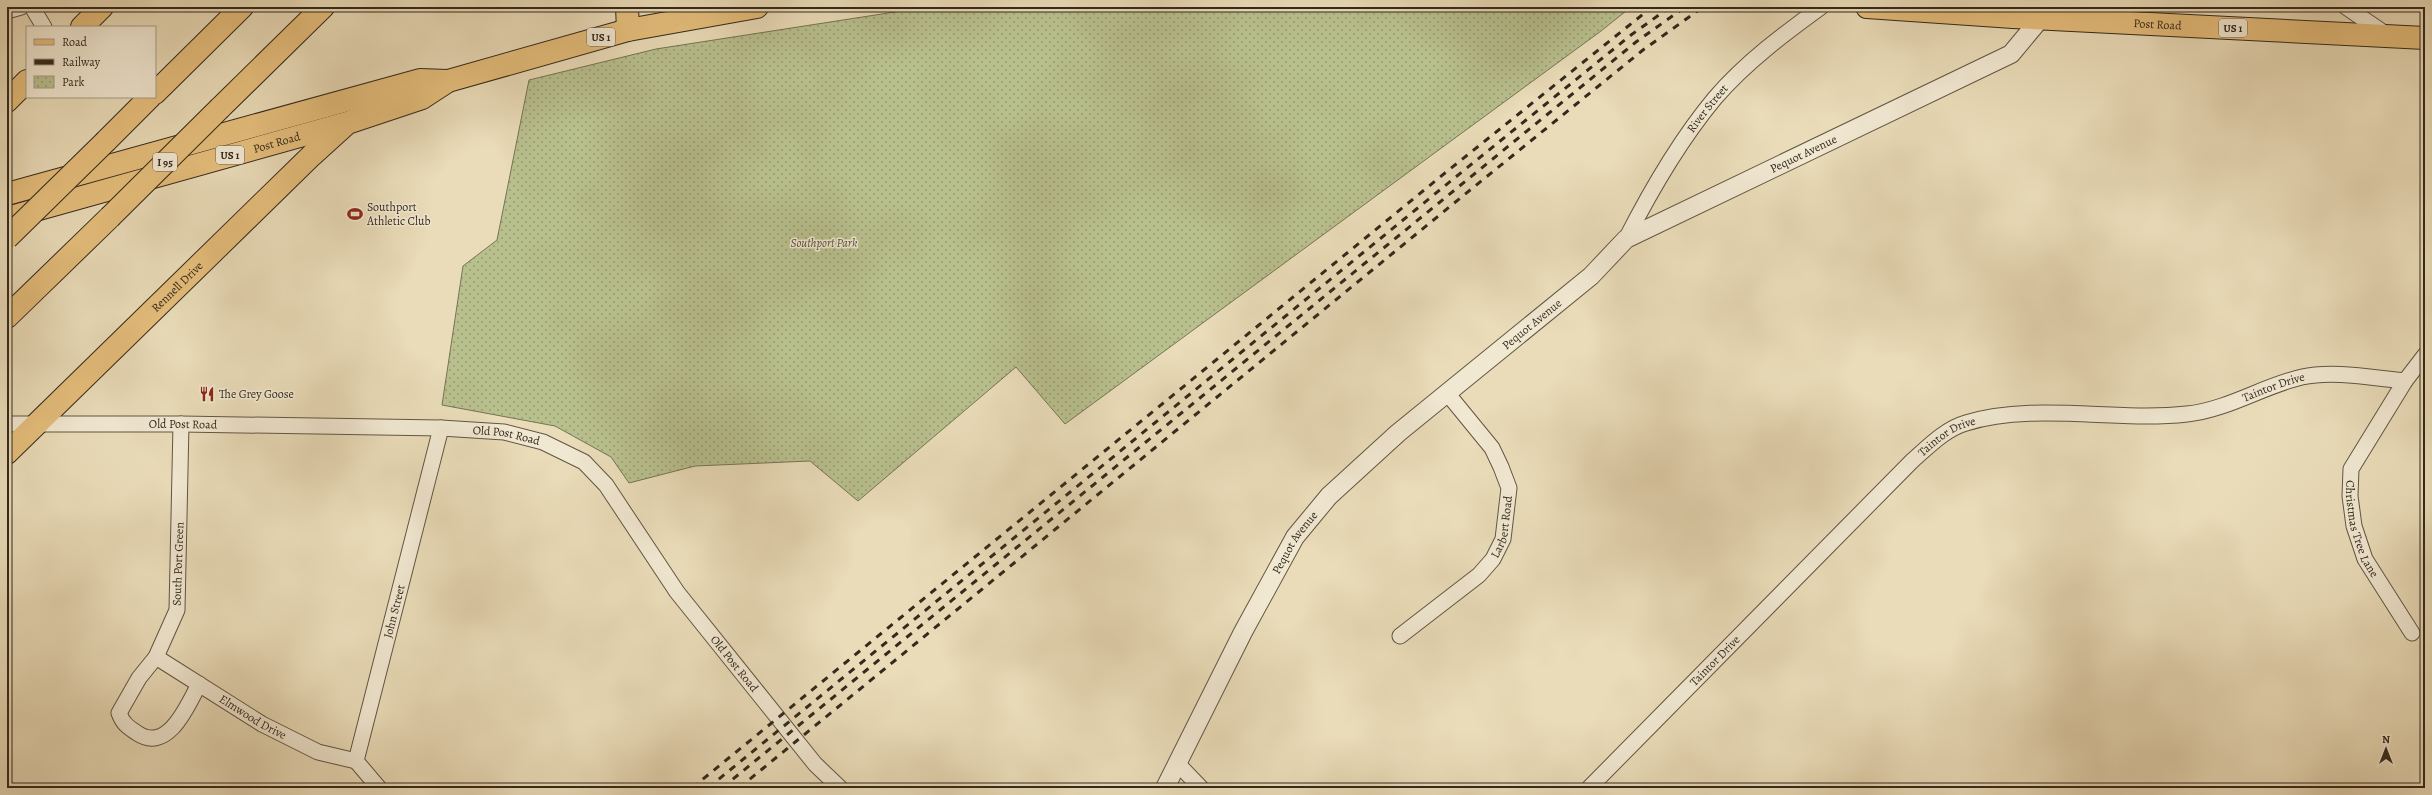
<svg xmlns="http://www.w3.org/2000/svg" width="2432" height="795" font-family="Alegreya,serif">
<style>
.park{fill:url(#park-dots);stroke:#767455}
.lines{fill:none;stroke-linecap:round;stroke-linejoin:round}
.minor-casing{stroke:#615643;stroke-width:17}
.tertiary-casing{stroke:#615643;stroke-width:20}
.primary-casing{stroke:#33291c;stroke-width:24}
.motorway-casing{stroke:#33291c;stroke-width:24}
.minor{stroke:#f1e8d2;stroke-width:15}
.tertiary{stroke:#f1e8d2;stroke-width:18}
.primary{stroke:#e5be7c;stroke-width:22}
.motorway{stroke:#e5be7c;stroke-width:22}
.rail{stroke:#33291c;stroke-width:3;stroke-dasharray:7 7;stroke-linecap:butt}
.motorway-bridge-casing{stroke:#33291c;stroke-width:24;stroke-linecap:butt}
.motorway-bridge{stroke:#e5be7c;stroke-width:22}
.labels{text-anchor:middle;stroke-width:3;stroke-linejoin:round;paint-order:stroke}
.shield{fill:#f1e8d2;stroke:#6c6253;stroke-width:1}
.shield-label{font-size:11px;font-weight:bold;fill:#33291c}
.street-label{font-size:12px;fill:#33291c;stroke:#f1e8d2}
.poi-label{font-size:12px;fill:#33291c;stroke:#f1e8d2;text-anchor:start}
.park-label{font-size:12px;font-style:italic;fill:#544f38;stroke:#f1e8d2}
</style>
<defs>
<pattern id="park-dots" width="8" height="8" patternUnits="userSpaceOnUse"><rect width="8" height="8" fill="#b8c08e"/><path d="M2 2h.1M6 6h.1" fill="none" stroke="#969c73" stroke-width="1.8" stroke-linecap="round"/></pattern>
</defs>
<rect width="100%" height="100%" fill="#eadcb9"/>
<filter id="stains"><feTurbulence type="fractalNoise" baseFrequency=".005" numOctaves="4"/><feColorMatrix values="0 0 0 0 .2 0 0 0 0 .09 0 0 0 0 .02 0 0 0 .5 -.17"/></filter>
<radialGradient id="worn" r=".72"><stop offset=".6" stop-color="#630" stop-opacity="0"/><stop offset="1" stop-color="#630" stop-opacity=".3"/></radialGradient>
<path class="park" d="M927,7H1631L1601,31L1065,424L1016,367L858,501L810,461L695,466L629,483L611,457L555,426L442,405L463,266L497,240L529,80L656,49Z"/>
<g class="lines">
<defs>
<g id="minor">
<path d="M32,7L44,27"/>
<path d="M2346,7L2387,35"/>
<path d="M7,11L21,7"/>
<path id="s1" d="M1626,239C1651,190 1680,140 1715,98C1746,62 1784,34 1821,7"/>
<path id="s2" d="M2405,381L2351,469L2350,496L2354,526L2365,559L2412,633"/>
<path id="s3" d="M7,424H181L441,428L504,432L543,442L584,462L606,485L677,592L815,764L840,788"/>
<path d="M181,424L177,610L156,657L139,678L119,713C123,724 128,727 137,733C168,754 188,705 199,684"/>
<path id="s4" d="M1400,636L1479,575L1493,559L1503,539L1509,488L1501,467L1492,448L1447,393"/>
<path id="s5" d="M156,657L262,724L318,752L356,761"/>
<path d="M1178,764L1201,788"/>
<path id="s6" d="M379,788L356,761L441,428"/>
<path id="s7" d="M1589,788L1912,461C1928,447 1945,429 1966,423C2034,402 2116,422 2187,414C2227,410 2263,386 2302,377C2333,370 2373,378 2405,381L2425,355"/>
</g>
<g id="tertiary">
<path id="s8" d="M1165,788L1243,632L1295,537L1329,496L1398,433L1591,276L1626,239L2011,54L2041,18"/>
</g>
<g id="primary">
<path id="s9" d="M1867,7L2013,17L2425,38"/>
<path d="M82,27L102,7"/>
<path d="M7,101L27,81"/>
<path d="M7,194L420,80L448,81"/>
<path id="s10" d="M7,218L350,122L422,98L448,81L628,30L757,7"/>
<path id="s11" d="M7,453L312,155L345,125"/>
</g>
<path id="motorway" d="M627,7L628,30
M155,93L242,7
M220,108L323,7
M106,141L150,97
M7,317L110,217"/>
</defs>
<use href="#minor" class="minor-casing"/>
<use href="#tertiary" class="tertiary-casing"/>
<use href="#primary" class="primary-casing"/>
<use href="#motorway" class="motorway-casing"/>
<use href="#minor" class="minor"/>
<use href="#tertiary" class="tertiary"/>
<use href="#primary" class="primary"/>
<use href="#motorway" class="motorway"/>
<path class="rail" d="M692,788L1445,173L1652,7
M708,788L1452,180L1631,35L1670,7
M722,788L1636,42L1685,7
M739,788L1464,195L1643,50L1703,7"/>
<defs>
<path id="motorway-bridge" d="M110,217L220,108
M7,238L106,141"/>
</defs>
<use href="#motorway-bridge" class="motorway-bridge-casing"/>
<use href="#motorway-bridge" class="motorway-bridge"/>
</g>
<defs>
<symbol id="stadium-bare" viewBox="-9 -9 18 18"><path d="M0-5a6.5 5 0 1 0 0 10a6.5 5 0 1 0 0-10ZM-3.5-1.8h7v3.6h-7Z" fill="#8f2418" stroke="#f1e8d2" stroke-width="2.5" paint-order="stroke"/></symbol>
<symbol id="restaurant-bare" viewBox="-9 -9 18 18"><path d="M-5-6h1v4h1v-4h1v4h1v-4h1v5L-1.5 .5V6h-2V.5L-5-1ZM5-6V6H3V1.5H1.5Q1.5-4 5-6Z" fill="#8f2418" stroke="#f1e8d2" stroke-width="2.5" paint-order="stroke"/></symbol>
</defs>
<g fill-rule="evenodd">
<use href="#stadium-bare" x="344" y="203" width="22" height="22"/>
<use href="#restaurant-bare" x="196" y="383" width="22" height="22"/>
</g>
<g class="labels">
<g class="shield">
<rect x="2219" y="19" width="28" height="18" rx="3"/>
<rect x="587" y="28" width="28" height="18" rx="3"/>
<rect x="216" y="146" width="28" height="18" rx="3"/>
<rect x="153" y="153" width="24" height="18" rx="3"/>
</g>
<g class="shield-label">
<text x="2233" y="32">US 1</text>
<text x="601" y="41">US 1</text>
<text x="230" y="159">US 1</text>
<text x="165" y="166">I 95</text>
</g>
<g class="street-label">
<text dy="4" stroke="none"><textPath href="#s9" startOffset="291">Post Road</textPath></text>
<text dy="4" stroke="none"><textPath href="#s1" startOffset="154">River Street</textPath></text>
<text dy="4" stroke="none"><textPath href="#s10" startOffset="280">Post Road</textPath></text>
<text dy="4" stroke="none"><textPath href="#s8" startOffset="926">Pequot Avenue</textPath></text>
<text dy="4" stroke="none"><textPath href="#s11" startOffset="238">Rennell Drive</textPath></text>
<text dy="4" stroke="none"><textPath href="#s8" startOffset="602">Pequot Avenue</textPath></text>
<text dy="4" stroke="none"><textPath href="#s7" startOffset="839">Taintor Drive</textPath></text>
<text dy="4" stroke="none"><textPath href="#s3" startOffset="176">Old Post Road</textPath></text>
<text dy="4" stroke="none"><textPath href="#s3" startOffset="500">Old Post Road</textPath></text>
<text dy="4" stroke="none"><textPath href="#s7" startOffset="503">Taintor Drive</textPath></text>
<text dy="4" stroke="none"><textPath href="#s4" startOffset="155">Larbert Road</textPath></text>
<text dy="4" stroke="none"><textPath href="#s2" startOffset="165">Christmas Tree Lane</textPath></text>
<text dy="4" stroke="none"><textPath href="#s8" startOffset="278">Pequot Avenue</textPath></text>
<text transform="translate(178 564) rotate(-88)" y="4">South Port Green</text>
<text dy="4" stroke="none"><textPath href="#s6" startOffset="190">John Street</textPath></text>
<text dy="4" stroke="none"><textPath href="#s7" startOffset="179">Taintor Drive</textPath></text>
<text dy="4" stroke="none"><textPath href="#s3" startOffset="835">Old Post Road</textPath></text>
<text dy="4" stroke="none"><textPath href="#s5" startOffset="114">Elmwood Drive</textPath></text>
</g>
<g class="poi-label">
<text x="367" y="211">Southport<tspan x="367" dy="14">Athletic Club</tspan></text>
<text x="219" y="398">The Grey Goose</text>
</g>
<g class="park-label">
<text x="824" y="247">Southport Park</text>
</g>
</g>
<rect width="2432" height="795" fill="none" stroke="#eadcb9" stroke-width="24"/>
<rect x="8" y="8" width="2416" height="779" fill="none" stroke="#33291c" stroke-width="2"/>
<rect x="12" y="12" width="2408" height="771" fill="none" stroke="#33291c"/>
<rect x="26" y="26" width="130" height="72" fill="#f1e8d2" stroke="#a59c89"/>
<rect x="34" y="39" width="20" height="6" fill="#e5be7c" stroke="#a59c89"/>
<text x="62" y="46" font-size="12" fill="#33291c">Road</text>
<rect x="34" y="59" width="20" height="6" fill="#33291c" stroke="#a59c89"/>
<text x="62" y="66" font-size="12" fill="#33291c">Railway</text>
<rect x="34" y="76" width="20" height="12" fill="url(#park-dots)" stroke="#a59c89"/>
<text x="62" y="86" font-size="12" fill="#33291c">Park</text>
<g transform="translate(2386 749)" stroke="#f1e8d2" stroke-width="3" paint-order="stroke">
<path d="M0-3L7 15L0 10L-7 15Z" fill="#33291c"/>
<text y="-6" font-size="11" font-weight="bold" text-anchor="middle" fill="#33291c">N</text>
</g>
<rect width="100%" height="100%" filter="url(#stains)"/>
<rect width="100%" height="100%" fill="url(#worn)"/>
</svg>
